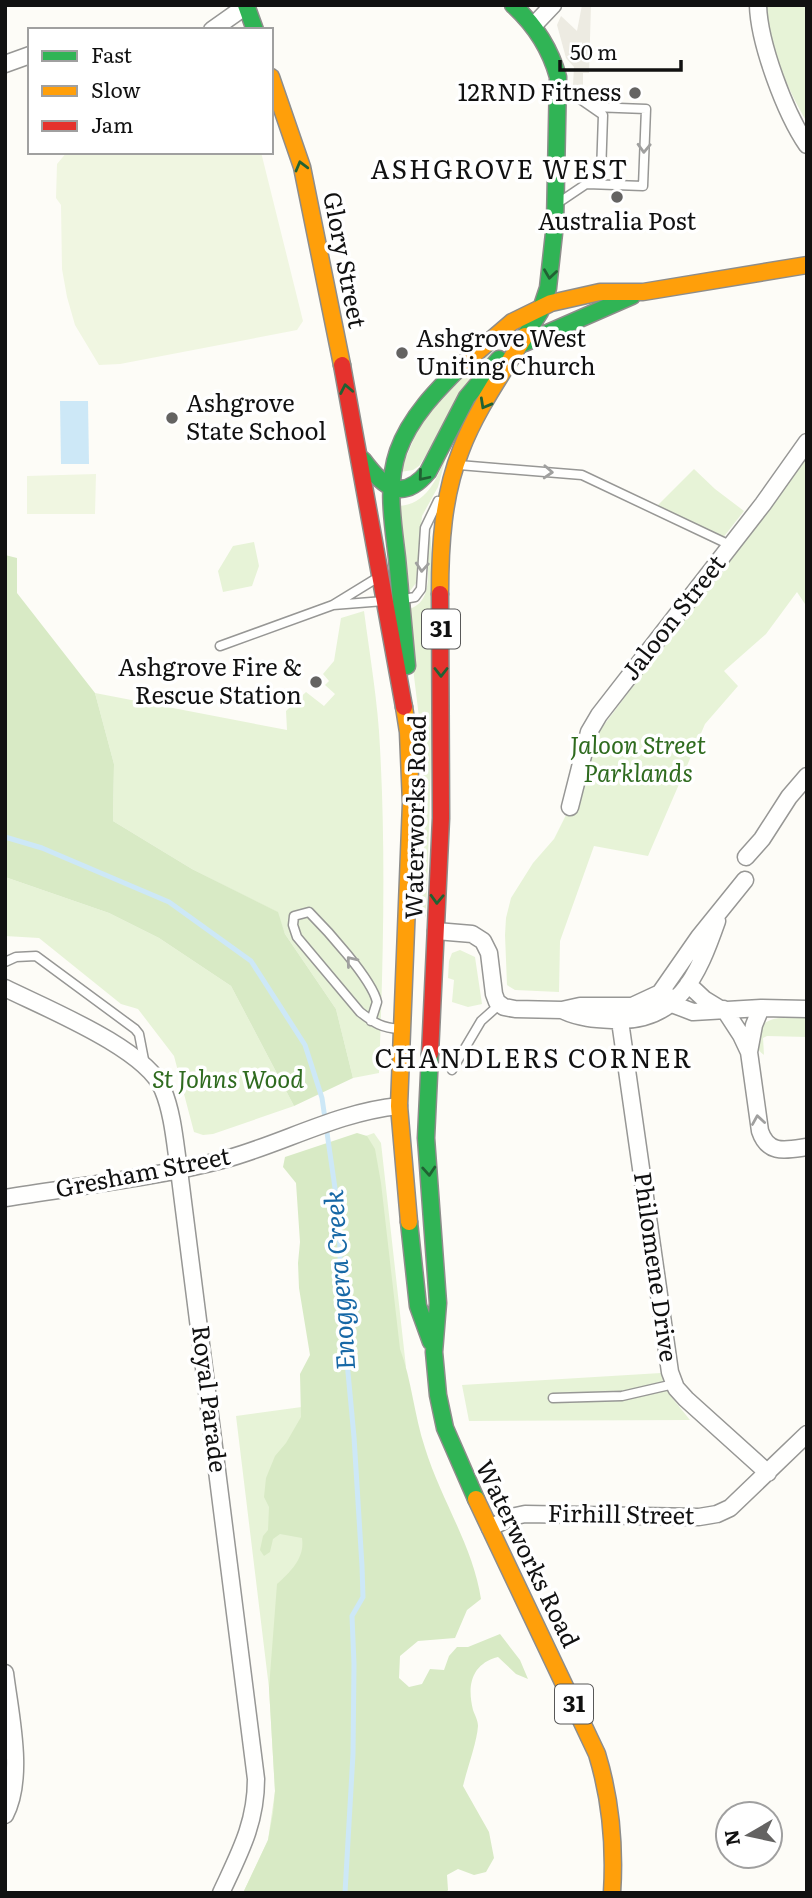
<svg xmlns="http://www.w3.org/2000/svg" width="812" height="1898" font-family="Literata,serif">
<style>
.green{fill:#e7f3d7}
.forest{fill:#d8eac5}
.pitch{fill:#f0f6e1}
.plaza{fill:#edebe2}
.water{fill:#cde8f7}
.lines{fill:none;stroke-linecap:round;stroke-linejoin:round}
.stream{stroke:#cde8f7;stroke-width:5}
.lane-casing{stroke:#979795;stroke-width:11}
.street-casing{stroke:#979795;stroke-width:19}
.fast-casing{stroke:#8e8d8b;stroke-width:19}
.slow-casing{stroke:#8e8d8b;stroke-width:19}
.jam-casing{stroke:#8e8d8b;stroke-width:19}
.lane{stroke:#fffffe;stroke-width:8}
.street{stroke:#fffffe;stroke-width:16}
.fast{stroke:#30b455;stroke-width:16}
.slow{stroke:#ff9f0a;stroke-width:16}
.jam{stroke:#e5322d;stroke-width:16}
.oneway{stroke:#a0a09f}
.oneway2{stroke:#206233}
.poi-dot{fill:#646362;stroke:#fff;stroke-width:2.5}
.labels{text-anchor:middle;stroke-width:7;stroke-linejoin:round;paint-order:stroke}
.shield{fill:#fff;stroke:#585858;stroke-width:2}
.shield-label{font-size:23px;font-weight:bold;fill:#111}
.poi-label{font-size:24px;fill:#111;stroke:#fff;text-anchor:end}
.street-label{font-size:24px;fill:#111;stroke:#fff}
.park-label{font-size:24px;font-style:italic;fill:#2f6b1f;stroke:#fff}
.neighbourhood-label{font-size:26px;letter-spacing:2px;fill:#111;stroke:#fff}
.water-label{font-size:26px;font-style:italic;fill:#1768a6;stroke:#fff}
</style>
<rect width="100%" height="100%" fill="#fdfcf7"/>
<path class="green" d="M766,5H807V122C788,91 767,41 766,5Z
M509,338L493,351L419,466L413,470L400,472L420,424L477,361Z
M807,454V607L797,592L766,634L724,671L738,686L705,724L648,856L594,846L560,941L559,992L515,990L507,985L505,935L506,918L511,898L533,863L554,839L570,807L595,737Z
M446,457L438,487L422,516L416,583L410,591L398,506C427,505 436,479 446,457Z
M694,469L715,489L744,511L722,539L656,507Z
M431,535L432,737L426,918L422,904L425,817L421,734L406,610C441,602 421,558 431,535Z
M254,542L259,566L252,586L223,592L218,571L233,546Z
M364,611C370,657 378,703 380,748C386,856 383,965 379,1073L353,1078L336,1009L285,934L277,912L192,869L113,821L114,764L95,693L287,730L286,711L306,692L324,706L335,694L325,685L329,681L323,674L334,661L341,618Z
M5,877L109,913L159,938L231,986L294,1106L213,1134L203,1135L194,1132L174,1056L138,1009L121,1004L39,938L5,936Z
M460,950L475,957L482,1004L468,1007L452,1002L454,980L448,978L449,961L452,953Z
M807,1017V1037L767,1036L763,1038L764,1055C759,1051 756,1048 757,1041C757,1013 787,1018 807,1017Z
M374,1133L381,1143L406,1367L355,1347L360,1138Z
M661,1373L669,1394L690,1420L469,1421L462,1385Z
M331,1403L328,1763L243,1893L268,1840L275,1791L269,1688L236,1416Z"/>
<path class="forest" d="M5,555L17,558V593L95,693L114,764L113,821L192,869L278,912L285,934L336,1009L353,1078L294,1106L231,986L159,938L109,913L5,877Z
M357,1133L367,1136L375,1149L381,1183L400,1349C412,1381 414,1415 425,1448C441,1500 473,1546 481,1599L467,1610L455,1638L418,1641L400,1656L399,1678L409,1687L422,1684L430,1669L444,1670L449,1656L457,1647H468L500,1634L520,1660L528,1679L516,1674L498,1657C471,1664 467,1686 473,1710C475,1715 478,1721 478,1726C477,1742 467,1769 463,1786L489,1832L494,1858L486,1872L474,1875L458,1869L447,1875L448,1890L446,1893H243L268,1840L273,1813L275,1791L269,1688L277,1584C291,1571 305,1558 302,1538L280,1534L273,1539L270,1552L264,1556L260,1550L263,1536L268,1530L269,1507L264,1497L266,1478L275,1456L286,1443L301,1417L300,1374L310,1355L299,1288L298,1263L300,1242L296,1183L283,1167L285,1157Z"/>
<path class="pitch" d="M67,152H261L303,321L297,330L120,364L99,365L75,325L67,297L62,269L61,205L56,198L57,164Z
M96,474L95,514H27V476Z"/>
<path class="plaza" d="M582,5H591L589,73H583V95L573,85L574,67L566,58L557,25L561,16L577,31Z"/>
<path class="water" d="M60,401H88L89,464H61Z"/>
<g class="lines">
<path class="stream" d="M5,837L42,848L169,902L251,961L305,1045L322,1098L339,1216L341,1297L354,1437L362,1566L363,1597L352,1616L354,1664L353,1754L345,1893"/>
<defs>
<path id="lane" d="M587,184L643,186L646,109L592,107
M558,203L601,174L603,115L564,88
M459,465L582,475L730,545
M404,599L415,597L421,589L425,528L438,501
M333,605L384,601
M220,646L333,605L377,578
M5,962L16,957L36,956L135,1029L139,1034L145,1065
M371,1021L377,1002C372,979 326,929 309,912L294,916L293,925L297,937L360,1012C374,1023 382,1028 400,1029
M452,1070L481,1021L500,1004
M553,1398L622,1396L674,1384"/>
<path id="street" d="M758,5C759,43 785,113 807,145
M534,25L553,5
M212,30L246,6
M5,64L30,55
M570,807L589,732L599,715L763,504L807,442
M746,857L762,839L789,797L807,776
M436,931L472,934L483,941L489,953L494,994L497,1002L504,1007L515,1009L562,1010L580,1006H632L660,993L699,937L745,880
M688,984L704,999L722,1010
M5,988C45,1008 147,1049 163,1090C173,1114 175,1144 179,1170L256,1779C256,1824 239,1854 221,1893
M670,997L672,1004L693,1012L761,1008L807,1009
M618,1007L670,1372L676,1388L686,1399L768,1473
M724,1009L741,1035L749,1052L760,1131C768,1155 786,1150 807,1147
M564,1011C579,1018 595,1019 612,1020C678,1024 698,975 717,921
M749,1052L754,1025L761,1008
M5,1198C79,1186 154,1178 226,1159C284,1143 338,1112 399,1106
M490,1528L511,1517L525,1514L699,1517L717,1514L730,1508L807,1434
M5,1673C10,1714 25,1777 5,1815"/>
<path id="fast" d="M246,5L255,30
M513,5C535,25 550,48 558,77L555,224L548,288L540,312L525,336
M520,345L632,296
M363,460C383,487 402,503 428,472L467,397L499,359
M407,666C404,630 400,594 397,558C393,523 386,486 398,451C410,417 437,390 462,365
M430,1054L426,1138L438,1303L434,1352L438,1395L445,1428L476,1499
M409,1222L418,1306L431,1342"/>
<path id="slow" d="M271,77L302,167L342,365
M462,365L512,322L551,303L600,292H643L807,265
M440,594C440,545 443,495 461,450C476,410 503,373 525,336
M404,707L408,732L411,803L399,1106L409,1222
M476,1499L597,1754C611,1800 615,1845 612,1893"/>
<path id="jam" d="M342,365L404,707
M430,1054L441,818L440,594"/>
</defs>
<use href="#lane" class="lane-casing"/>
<use href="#street" class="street-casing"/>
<use href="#fast" class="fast-casing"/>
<use href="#slow" class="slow-casing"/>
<use href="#jam" class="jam-casing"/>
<use href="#lane" class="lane"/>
<use href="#street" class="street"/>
<use href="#fast" class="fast"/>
<use href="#slow" class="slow"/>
<use href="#jam" class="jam"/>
</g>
<defs><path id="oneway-chevron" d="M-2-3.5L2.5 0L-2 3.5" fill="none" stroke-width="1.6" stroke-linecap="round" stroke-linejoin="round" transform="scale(1.75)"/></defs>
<g class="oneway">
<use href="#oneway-chevron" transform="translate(644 148) rotate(92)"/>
<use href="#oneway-chevron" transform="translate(548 472) rotate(3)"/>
<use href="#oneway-chevron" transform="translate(422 567) rotate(94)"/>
<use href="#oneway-chevron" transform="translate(351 961) rotate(-129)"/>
<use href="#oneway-chevron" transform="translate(758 1120) rotate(-99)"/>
</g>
<g class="oneway2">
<use href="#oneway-chevron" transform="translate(301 166) rotate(-105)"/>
<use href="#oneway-chevron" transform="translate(550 274) rotate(98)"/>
<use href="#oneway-chevron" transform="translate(346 389) rotate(-101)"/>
<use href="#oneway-chevron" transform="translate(485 404) rotate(119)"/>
<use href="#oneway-chevron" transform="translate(423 476) rotate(130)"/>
<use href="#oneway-chevron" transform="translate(441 672) rotate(90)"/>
<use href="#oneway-chevron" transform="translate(437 899) rotate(92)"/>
<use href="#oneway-chevron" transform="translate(429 1171) rotate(86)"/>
</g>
<g class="poi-dot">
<circle cx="635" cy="93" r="7"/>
<circle cx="617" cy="197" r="7"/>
<circle cx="402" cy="353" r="7"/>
<circle cx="172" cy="418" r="7"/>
<circle cx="316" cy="682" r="7"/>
</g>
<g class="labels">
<g class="shield">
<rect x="422" y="609.5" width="38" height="39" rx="5"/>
<rect x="555" y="1684.5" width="38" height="39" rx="5"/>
</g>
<g class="shield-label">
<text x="441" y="637">31</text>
<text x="574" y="1712">31</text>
</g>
<g class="poi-label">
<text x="621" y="101">12RND Fitness</text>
<text x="617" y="230" text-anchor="middle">Australia Post</text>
<text x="416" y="347" text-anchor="start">Ashgrove West<tspan x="416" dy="28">Uniting Church</tspan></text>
<text x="186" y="412" text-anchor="start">Ashgrove<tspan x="186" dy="28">State School</tspan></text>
<text x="302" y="676">Ashgrove Fire &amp;<tspan x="302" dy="28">Rescue Station</tspan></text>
</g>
<g class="street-label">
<text transform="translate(344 260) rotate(79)" y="8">Glory Street</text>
<text transform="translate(674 618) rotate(-52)" y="8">Jaloon Street</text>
<text transform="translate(416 817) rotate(-89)" y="8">Waterworks Road</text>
<text transform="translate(143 1173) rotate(-11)" y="8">Gresham Street</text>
<text transform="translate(655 1267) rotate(82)" y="8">Philomene Drive</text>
<text transform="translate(209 1399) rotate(83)" y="8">Royal Parade</text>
<text transform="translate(621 1515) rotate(1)" y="8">Firhill Street</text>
<text transform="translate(527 1554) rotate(64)" y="8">Waterworks Road</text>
</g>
<g class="park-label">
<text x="638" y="754">Jaloon Street<tspan x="638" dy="28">Parklands</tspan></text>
<text x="228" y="1088">St Johns Wood</text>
</g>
<g class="neighbourhood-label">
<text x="500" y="179">ASHGROVE WEST</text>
<text x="534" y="1068">CHANDLERS CORNER</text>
</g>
<g class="water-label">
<text transform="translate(340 1280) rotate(-94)" y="9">Enoggera Creek</text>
</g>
</g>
<rect width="812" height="1898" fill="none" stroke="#111111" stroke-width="14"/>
<rect x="28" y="28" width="245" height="126" fill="#ffffff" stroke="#a0a0a0" stroke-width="2"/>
<rect x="42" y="51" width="35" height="10" fill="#30b455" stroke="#a0a0a0" stroke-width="2"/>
<text x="91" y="63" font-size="21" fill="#111111">Fast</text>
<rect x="42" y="86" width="35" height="10" fill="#ff9f0a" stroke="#a0a0a0" stroke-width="2"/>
<text x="91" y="98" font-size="21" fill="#111111">Slow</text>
<rect x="42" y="121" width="35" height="10" fill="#e5322d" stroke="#a0a0a0" stroke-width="2"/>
<text x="91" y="133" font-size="21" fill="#111111">Jam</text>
<g transform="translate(749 1835) rotate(261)"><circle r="33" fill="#ffffff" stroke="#a0a0a0" stroke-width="2"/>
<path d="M0-5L12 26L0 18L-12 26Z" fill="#646362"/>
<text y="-10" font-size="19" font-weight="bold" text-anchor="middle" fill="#111111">N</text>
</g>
<path d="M560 60v10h121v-10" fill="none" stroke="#111111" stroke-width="3.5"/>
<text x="570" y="60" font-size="21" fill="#111111" stroke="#ffffff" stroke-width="5" paint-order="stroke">50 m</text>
</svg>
